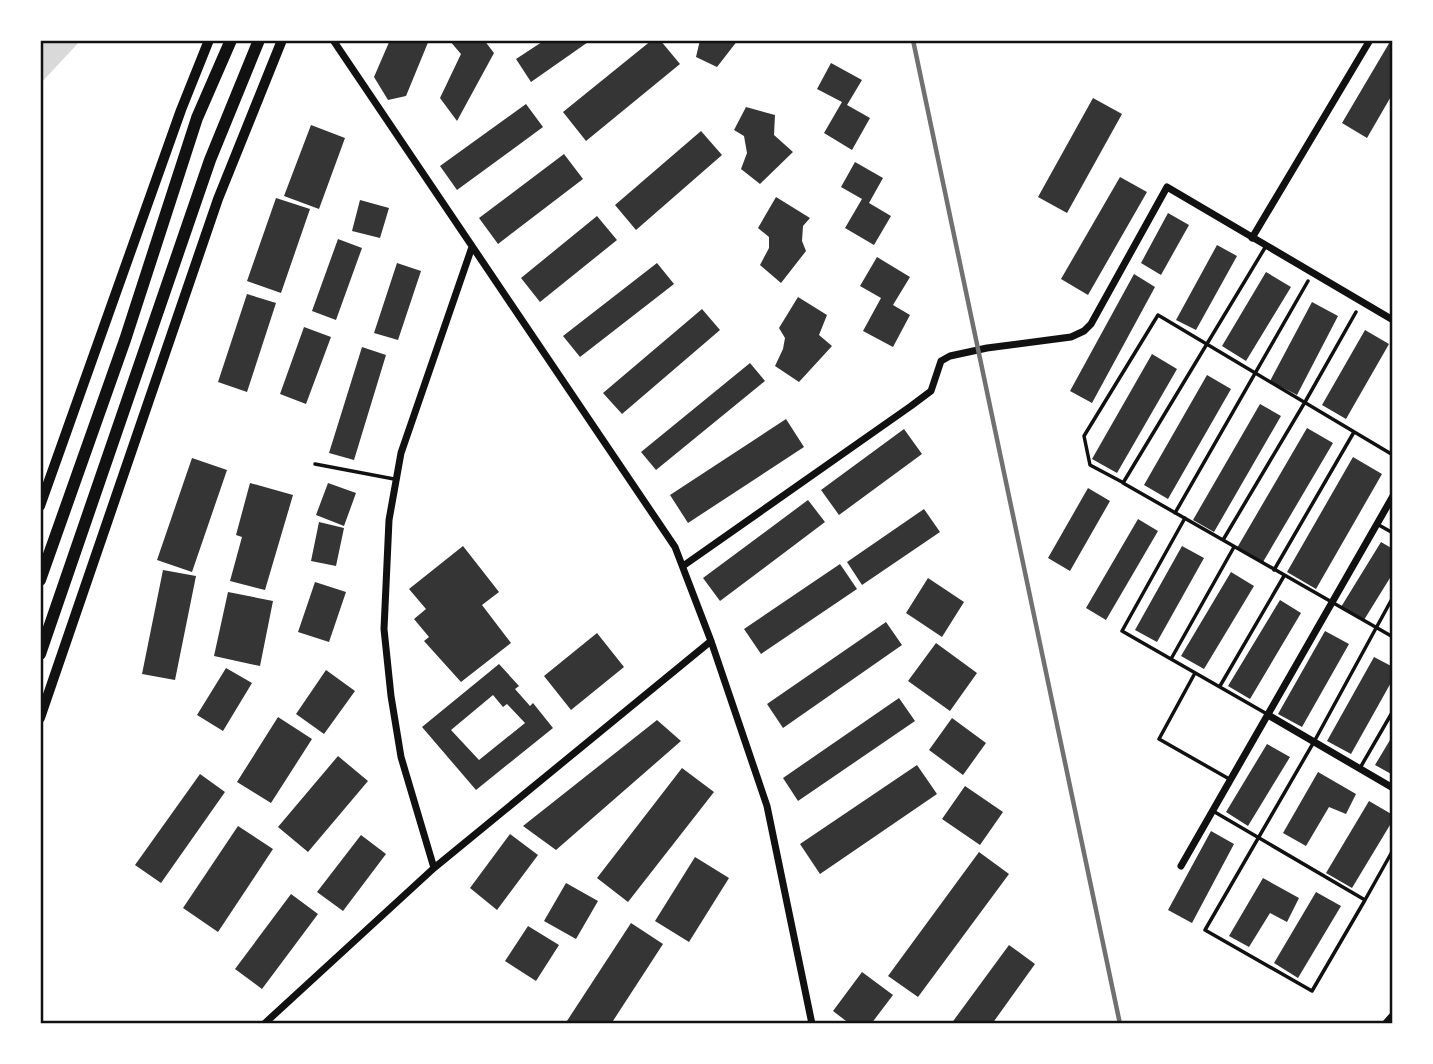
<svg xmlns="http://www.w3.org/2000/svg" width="1433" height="1064" font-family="Poppins,sans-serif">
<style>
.water{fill:#d9d9d9}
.building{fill:#353535;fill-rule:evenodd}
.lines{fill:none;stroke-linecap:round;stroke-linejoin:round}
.service{stroke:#111;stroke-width:3.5}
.minor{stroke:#111;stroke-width:7}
.secondary{stroke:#111;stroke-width:10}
.trunk{stroke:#111;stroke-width:12}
.rail{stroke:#707070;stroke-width:4.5}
.neatline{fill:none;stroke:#111;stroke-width:2.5}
</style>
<rect width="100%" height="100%" fill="#fff"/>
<path class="water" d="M40,40H81L40,84Z"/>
<path class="building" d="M390,40H429L406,96L388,100L374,77Z
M449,40H484L494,53L457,121L440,98L461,54Z
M545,40H591L531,82L516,59Z
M652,40H660L680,64L586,141L563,112Z
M700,40H738L717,67L696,57Z
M1391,40H1393V93L1367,138L1342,123Z
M831,63L862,80L847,105L870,118L852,150L824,133L842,102L817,89Z
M1093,98L1122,114L1067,213L1038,197Z
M526,104L543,127L457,190L440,166Z
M746,107L775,115L774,135L793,152L760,184L741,169L747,153L744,136L734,130Z
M311,125L345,138L319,209L284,196Z
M701,131L722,155L636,230L615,205Z
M564,154L583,179L498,244L479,218Z
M855,162L883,178L869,203L891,216L874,245L845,228L862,199L841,187Z
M1120,177L1147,192L1088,295L1061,279Z
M776,197L810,218L803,226L802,241L806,251L781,283L760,265L769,248V237L758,228Z
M276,198L310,209L281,293L247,281Z
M360,200L389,208L380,238L352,231Z
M1168,213L1189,225L1161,275L1141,263Z
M597,216L617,240L540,302L521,278Z
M338,239L362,248L336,320L312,311Z
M1217,245L1237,256L1196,330L1176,320Z
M877,257L910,277L893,305L910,315L893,347L863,331L881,298L860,286Z
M397,263L421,271L398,340L374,333Z
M657,263L674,284L580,357L563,336Z
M1266,272L1291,287L1246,361L1222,346Z
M1134,274L1155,287L1092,403L1070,391Z
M247,294L276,303L247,392L218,382Z
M798,297L827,315L819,335L832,346L799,382L775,366L783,349L785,338L779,328Z
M1312,302L1338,316L1297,395L1270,381Z
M702,309L720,330L622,414L603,393Z
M304,327L331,337L306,404L280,394Z
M1365,330L1389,344L1346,419L1322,405Z
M362,347L386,355L354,460L329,453Z
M1152,354L1177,369L1117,473L1092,459Z
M750,363L765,381L656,470L641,452Z
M1207,375L1231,389L1168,499L1144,485Z
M1260,404L1281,416L1214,532L1193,520Z
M786,419L804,447L688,523L670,495Z
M1307,428L1333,443L1263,562L1237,548Z
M904,429L922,454L839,515L821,490Z
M1353,457L1382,474L1316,589L1287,572Z
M192,458L227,470L192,572L157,560Z
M250,483L293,495L265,590L230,581L242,537L236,535Z
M328,483L356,493L344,526L316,515Z
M1088,488L1110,501L1070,571L1048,558Z
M808,500L825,522L720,601L703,578Z
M924,509L940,532L862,585L847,562Z
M1138,519L1158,531L1106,620L1086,608Z
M319,522L344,528L336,566L311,561Z
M1381,542L1393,549V573L1364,620L1341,607Z
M463,546L499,592L482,605L511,643L461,682L424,641L429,637L414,619L426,609L409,589Z
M1182,546L1204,558L1157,642L1135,630Z
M840,564L857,589L761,654L744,629Z
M163,570L196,576L175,680L142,674Z
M1231,572L1254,586L1204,669L1181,656Z
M928,578L964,602L942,637L906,613Z
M315,582L346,592L329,642L298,632Z
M228,592L273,601L260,666L214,656Z
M1280,600L1301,613L1250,699L1228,686Z
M886,622L902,645L783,728L767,704Z
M1325,631L1349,644L1302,727L1278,714Z
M597,633L624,667L571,710L544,676Z
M936,643L977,673L950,711L908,681Z
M1374,657L1393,667V679L1351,754L1327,741Z
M499,664L519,686L515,689L530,706L533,703L553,728L476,790L422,727ZM493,695L503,707L507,704L525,723L479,760L451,730Z
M226,668L252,683L223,731L197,715Z
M326,670L355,691L324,734L296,714Z
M899,698L915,721L798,801L783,778Z
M278,717L312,739L271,803L237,782Z
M952,718L986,743L963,775L929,750Z
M657,720L681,741L556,850L523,826Z
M1393,735V775L1375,765Z
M1267,744L1290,757L1248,826L1226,812Z
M338,756L368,781L308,852L278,827Z
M917,765L937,794L820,874L800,844Z
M682,768L714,792L628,902L597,878Z
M1318,772L1356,794L1346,814L1329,807L1306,846L1283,833Z
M200,774L225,792L161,883L135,865Z
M965,786L1003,812L980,845L942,819Z
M1369,801L1393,815V820L1352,888L1326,873Z
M238,826L273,849L218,932L183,908Z
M1211,831L1234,844L1192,923L1168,910Z
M510,834L538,855L497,910L470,888Z
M361,835L386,854L343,911L317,892Z
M979,852L1009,874L918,997L888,976Z
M695,857L729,878L689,942L655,921Z
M1263,878L1299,898L1287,922L1270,913L1249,947L1229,936Z
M566,883L598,901L576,939L544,921Z
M1316,892L1341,906L1298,978L1274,963Z
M291,894L318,914L262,989L235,969Z
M631,923L663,944L611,1024H565Z
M528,926L559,945L536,981L505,961Z
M1009,945L1035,964L992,1024H951Z
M862,972L893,995L871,1024H850L833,1011Z"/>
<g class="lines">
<path class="service" d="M1266,246L1123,483L1393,637
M315,464L394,479
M1122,482L1090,465L1084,436L1158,315L1393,455
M1175,513L1308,281
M1185,518L1122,631L1267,714
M1377,524L1393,533
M1223,540L1305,402L1356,312
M1274,570L1354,432
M1171,659L1234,547
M1195,673L1159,739L1231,780
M1220,686L1284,576
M1360,768L1393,711
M1213,811L1365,900L1393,850
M1365,900L1312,991L1205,930L1315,740L1393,597"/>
<path class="minor" d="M333,40L675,547L711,641L767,806L812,1024
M1252,238L1370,40
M683,566L911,406L931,391L941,361L950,356L987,348L1071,337L1084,331L1091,324L1167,187L1393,320
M1268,715L1393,788
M1181,866L1393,496
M434,868L401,757L391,696L384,629L389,520L401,453L472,247
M264,1024L434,868L711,641
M1385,1024L1393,1015"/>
<path class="secondary" d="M40,506L181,110L209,40
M40,718L218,199L282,40"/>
<path class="trunk" d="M40,580L125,340L197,118L231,40
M40,654L210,160L259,40"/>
<path class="rail" d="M913,40L1120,1024"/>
</g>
<rect width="1433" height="1064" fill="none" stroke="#ffffff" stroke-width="84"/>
<rect x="42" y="42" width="1349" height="980" class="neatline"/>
</svg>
